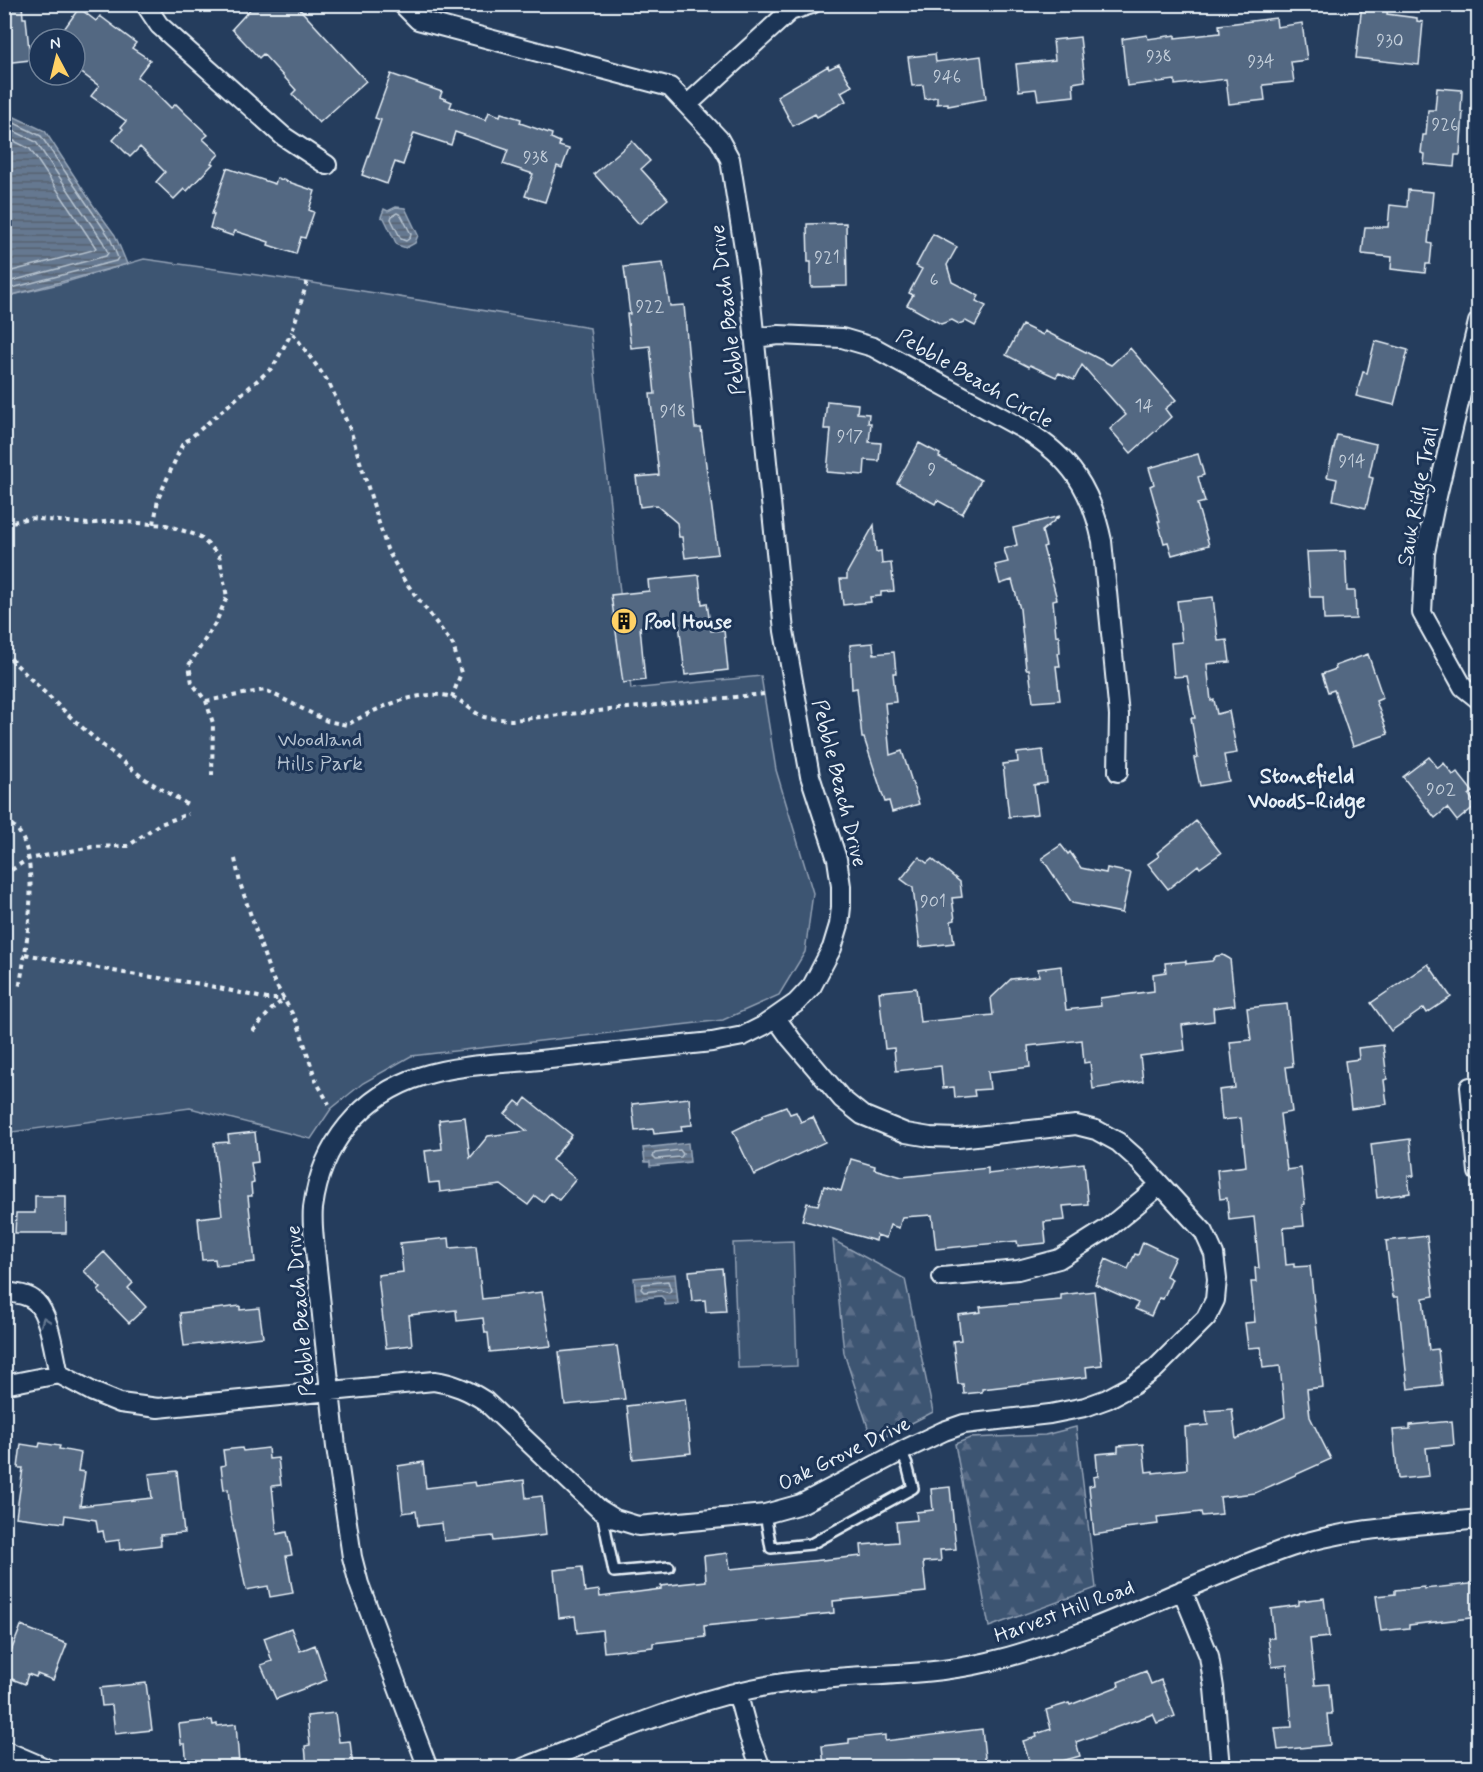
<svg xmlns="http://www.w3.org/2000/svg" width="1483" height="1772" font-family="Mynerve,sans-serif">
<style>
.forest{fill:url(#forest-firs);stroke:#93a2b5;stroke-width:1.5}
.park{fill:#3e5472;stroke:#93a2b5;stroke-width:1.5}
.water{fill:url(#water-rules);stroke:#99a8ba;stroke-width:1.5}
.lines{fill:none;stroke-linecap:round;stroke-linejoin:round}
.shore{stroke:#b4c1ce;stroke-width:1.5}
.building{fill:#536782;stroke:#e8f1f8;stroke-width:1.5}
.service-casing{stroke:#e8f1f8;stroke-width:14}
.minor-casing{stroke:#e8f1f8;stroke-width:22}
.path{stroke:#e8f1f8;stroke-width:4;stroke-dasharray:4.5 4.5;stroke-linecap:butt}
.service{stroke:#1d3557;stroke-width:9}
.minor{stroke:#1d3557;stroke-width:18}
.oneway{stroke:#64778f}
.labels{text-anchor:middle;stroke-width:6;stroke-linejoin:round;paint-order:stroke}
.number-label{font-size:18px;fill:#c3ceda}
.street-label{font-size:21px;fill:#e8f1f8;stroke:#1d3557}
.poi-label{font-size:21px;font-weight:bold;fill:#e8f1f8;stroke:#1d3557;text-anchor:start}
.park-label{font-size:21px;fill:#b5c2d0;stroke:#1d3557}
.neighbourhood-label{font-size:22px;font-weight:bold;fill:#e8f1f8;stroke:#1d3557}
</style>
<defs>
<pattern id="forest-firs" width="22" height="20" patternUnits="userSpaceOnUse" patternTransform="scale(1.5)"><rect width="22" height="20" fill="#3e5472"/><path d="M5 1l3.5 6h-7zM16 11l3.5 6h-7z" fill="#5a6d87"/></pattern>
<pattern id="water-rules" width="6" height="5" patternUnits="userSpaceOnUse" patternTransform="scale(1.5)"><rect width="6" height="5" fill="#657890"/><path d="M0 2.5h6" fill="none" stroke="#576270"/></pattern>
</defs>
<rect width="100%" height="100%" fill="#253d5d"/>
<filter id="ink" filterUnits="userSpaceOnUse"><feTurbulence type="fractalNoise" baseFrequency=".0167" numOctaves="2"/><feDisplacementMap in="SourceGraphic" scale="12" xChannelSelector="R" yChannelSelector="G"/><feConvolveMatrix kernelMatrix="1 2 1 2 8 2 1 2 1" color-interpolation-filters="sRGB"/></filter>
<g filter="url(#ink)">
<path class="forest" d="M833,1240L905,1279L933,1412L873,1443L844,1353Z
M1076,1427L1096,1588L989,1627L955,1444L970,1438L1045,1435Z"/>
<path class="park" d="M144,259L307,282L590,328L631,689L761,676L776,770L813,893L805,952L779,995L723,1020L411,1056L363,1083L331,1109L311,1139L190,1108L5,1133L4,297L59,284Z
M793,1241L797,1366L738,1368L733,1243Z"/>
<path class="water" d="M4,112L45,131L93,205L115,235L127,264L5,297Z
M396,207L405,208L418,235L415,243L406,248L397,245L384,218L381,217L384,209L388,211Z
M688,1143L690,1162L650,1166V1162H645L643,1148Z
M675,1274L678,1304L665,1305L664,1299L661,1296L636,1299L634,1278Z"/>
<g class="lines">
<path class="shore" d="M4,118L41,136L110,238L118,258L116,261L4,290
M4,126L36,142L103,242L108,253L106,256L4,283
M4,136L30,149L96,248L93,250L4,273
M397,213L401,215L411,234L410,238L406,241L401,239L391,219L392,216Z
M680,1150L683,1154L681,1157L656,1159L653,1156L655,1153Z
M668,1281L671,1290L669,1293L660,1290L644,1292L641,1289L643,1284Z"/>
</g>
<path class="building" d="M4,4H22L23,18H26L30,60L4,63Z
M255,4H295L366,81L319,123L292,94L296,90L263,54L259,58L232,29Z
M1362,4L1388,6L1387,14L1417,18V21L1423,22L1419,65L1356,58Z
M79,8L96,21L100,16L136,43L132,48L150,60L137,77L146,83L171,108L176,104L186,114L208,135L203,139L219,154L211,163L213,164L187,191L184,189L174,199L156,182L165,172L140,147L130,157L113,140L123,129L121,127L126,121L91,96L99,86L75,68V39H57Z
M1276,18L1277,27L1302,23L1307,60L1291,62L1294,82L1263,85L1265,100L1229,104L1226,79L1175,85V80L1127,86L1122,39L1147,35L1148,39L1175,35V38L1220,33L1219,25Z
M1080,37L1085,81L1073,83L1074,96L1038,100L1036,89L1019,91L1016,64L1055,60L1053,40Z
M935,54L936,62L981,56L986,99L948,106V103L937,104V97L925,99L923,85L912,86L908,57Z
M839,64L852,86L841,92L846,101L817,117L815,114L793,126L777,96L828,66L829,69Z
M391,74L442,92L440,97L452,102L450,107L486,120L489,112L500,116L501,113L521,119L520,123L552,134L551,138L560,142L559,146L569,149L562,168L557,166L545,202L525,196L533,174L503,164L508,150L455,132L451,145L414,133L403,165L395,162L387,184L362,175L381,120L375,118Z
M1437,88L1462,90L1461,112H1463L1460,155H1455L1454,167L1424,164L1425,154L1421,153L1423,135H1426L1428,110H1435Z
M632,141L650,161L641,169L668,199L639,224L594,174Z
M227,168L275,184L277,178L315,191L309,210L314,212L305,238L301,237L296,254L268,245L269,242L235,231L233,236L210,228L214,214H212Z
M1408,190L1433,192L1428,243L1432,244L1430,264H1426L1425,273L1391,269L1392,257L1362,254L1365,227H1388L1390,205L1407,207Z
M846,223L847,286L811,287V262H808L807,224Z
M933,234L957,247L947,265L952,282L979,296L976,301L986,306L975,326L966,321L959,324L952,320L941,324L907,305L913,295L909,293L922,269L916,266Z
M663,263L670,306L684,305L695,428H701L718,554L685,558L682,537H679L677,523L656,505L640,507L636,477L659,475L650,394H655L650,346L631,348L627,314H630L624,267Z
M1022,325L1043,335L1045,331L1111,365L1130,348L1176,400L1165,409L1171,417L1131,453L1110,429L1126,415L1082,365L1074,380L1059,373L1056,377L1030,365L1029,367L1006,355Z
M1375,341L1408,350L1394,405L1356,396L1363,372L1367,373Z
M827,401L858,404L857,413L869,414L868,423H871L869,442L881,443L879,461L865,460L864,475L827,472L831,429H824Z
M1337,435L1376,444L1369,477L1373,478L1366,508L1333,500L1337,479L1327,477Z
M919,443L940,454L939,457L981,480L962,514L937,500L935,504L897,483Z
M1198,454L1204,475L1198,477L1205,502L1197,504L1209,545L1172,555L1168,542L1164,543L1158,521H1160L1150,486L1154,484L1149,468Z
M1060,516L1042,531L1046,546L1043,547L1057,599L1053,600L1056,636L1059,635L1060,653H1058L1060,666H1056L1060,700L1033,702L1029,669H1026L1020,609L1012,580L1000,584L995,565L1008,562L1004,549L1017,545L1013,528Z
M874,525L876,552L881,551L882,564L891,563L894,591L881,592V596L870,597L871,602L843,605L840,579H847V573Z
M1345,551L1347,591H1355L1356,619L1324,620L1323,597H1310L1307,552Z
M699,575L702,604L707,603L711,631L724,630L728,670L685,675L679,623L640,627L645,680L623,683L611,595L649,591L648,580Z
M1213,597L1218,641L1227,640L1230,662L1207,664L1211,701L1214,700L1217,714L1229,711L1237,753L1224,755L1229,781L1200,786L1194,758L1198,757L1191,718H1195L1187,676L1174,677L1171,643L1182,642L1177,601Z
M873,643L874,654L894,652L896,673H893L896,702L885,703L890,755L902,751L919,804L892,812L889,801L885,802L864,738H862L857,688L852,689L850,645Z
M1368,654L1383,698L1376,701L1388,734L1353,746L1334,690L1328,692L1322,674L1336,669L1335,666Z
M1043,750L1047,783L1034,785L1038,814L1009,817L1003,764L1018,762L1017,753Z
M1429,757L1438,768L1444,763L1453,775L1457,772L1473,792L1469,795L1476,805L1457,821L1447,808L1435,818L1403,777Z
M1196,821L1221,853L1200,868L1198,865L1168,889L1148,864L1159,856L1157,853Z
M1061,845L1068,854L1070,852L1081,868L1106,873L1107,868L1131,873L1122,913L1072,903L1042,858Z
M919,857L927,863L932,859L960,882L962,897L952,898L955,920L951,921L954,943L920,947L913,888L901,879Z
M1223,955L1230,959L1235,1005L1213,1008L1214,1021L1182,1025L1185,1050L1140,1056L1143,1081L1093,1089L1090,1062L1084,1063L1082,1040L1028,1046L1030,1067L988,1072L990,1089L974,1090L975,1096L955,1098L954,1087L943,1088L941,1066L896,1071L894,1048L885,1049L879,992L916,988L920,1022L993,1015L991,998L1011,979L1039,976L1038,969L1061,966L1066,1010L1101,1006L1100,998L1154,991L1153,974L1166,972L1165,963L1186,961V964L1212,961L1216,956Z
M1428,964L1451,997L1427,1013L1424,1008L1391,1031L1371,1003Z
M1287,1004L1293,1066L1286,1067L1292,1112L1280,1114L1287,1170L1301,1168L1305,1204L1302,1205L1304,1226L1283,1228L1286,1265L1294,1264V1267L1310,1266L1323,1387L1307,1389L1310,1417L1331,1459L1255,1493L1220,1497L1222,1514L1202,1516L1201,1512L1157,1517L1158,1524L1125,1528V1530L1094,1535L1089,1486L1094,1485L1093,1477L1098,1476L1096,1454L1118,1452V1446L1143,1444L1146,1472L1153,1471V1473L1187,1469L1185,1427L1208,1425L1206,1411L1232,1409L1236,1439L1285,1417L1280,1366L1263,1368L1261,1347L1248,1348L1245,1323L1255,1322L1251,1282H1256L1255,1268H1259L1254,1217L1229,1220L1227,1198L1220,1199L1217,1170L1246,1166L1241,1118L1222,1120L1219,1090L1235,1088L1230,1042L1251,1040L1247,1008Z
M1383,1045L1387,1079L1384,1080L1387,1104L1351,1109L1345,1061L1359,1059L1358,1048Z
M526,1098L572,1135L552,1160L576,1179L559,1200L550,1193L543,1202L535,1196L528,1205L501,1185L440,1192L439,1182L429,1183L425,1151L442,1149L439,1120L465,1117L470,1158L488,1136L527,1131L505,1114L516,1101L521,1105Z
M689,1098L692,1125L681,1126L682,1131L654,1134L653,1129L635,1131L632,1104Z
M786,1106L790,1114L796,1112L801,1122L813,1117L825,1142L754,1175L733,1131L762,1117L764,1114Z
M255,1132L258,1162L251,1163L254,1183L251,1184L252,1196H248L255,1262L216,1266L215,1259L202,1260L198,1218L222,1215L214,1143L229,1142L228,1135Z
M1410,1139L1414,1176H1408L1410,1193L1377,1198L1371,1144Z
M851,1159L875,1166L874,1169L902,1177L988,1168V1174L1084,1163L1088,1204L1063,1206L1065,1220L1044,1222L1046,1243L1018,1246L1017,1241L936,1249L932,1215L902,1217L899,1228L890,1225L886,1238L877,1235L876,1241L802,1220L807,1203L818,1205L824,1186L841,1191Z
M35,1196H66V1233H15L16,1213H35Z
M1427,1236L1434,1296L1423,1298L1429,1350L1438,1349L1442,1385L1408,1389L1398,1297H1393L1386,1241Z
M449,1238L450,1248L476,1246L482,1299L542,1292L551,1346L490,1352L488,1333H485L483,1318L457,1321L456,1310L409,1315L412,1345L386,1348L378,1275L403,1272L400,1243Z
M1143,1242L1175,1257L1166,1276L1172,1279L1163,1299L1159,1298L1151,1316L1135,1309L1138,1303L1095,1284L1106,1259L1128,1269L1135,1254L1138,1255Z
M104,1252L133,1283L128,1288L146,1307L129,1323L98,1291L101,1288L84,1271Z
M722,1268L726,1311L706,1312L705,1300L692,1301L689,1271Z
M1094,1291L1102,1365L1086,1367L1087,1377L982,1389V1392L964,1394L963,1384H958L953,1341L961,1340L958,1315L981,1312L980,1307L1061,1300V1295Z
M240,1306V1310L259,1308L263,1337L184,1346L180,1313Z
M617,1346L625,1399L565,1405L559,1352Z
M685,1399L691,1453L633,1459L627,1406Z
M1452,1421L1454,1445L1426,1448L1429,1476L1398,1479L1393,1430L1410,1429V1425Z
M40,1443L60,1446L59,1449L81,1453L78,1471L85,1472L80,1506L152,1498L149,1474L177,1471L184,1533L160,1535L161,1545L120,1550L119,1540L105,1542L103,1531L98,1532L96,1520L65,1515L64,1523L16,1517L23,1468H18L21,1444L39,1447Z
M242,1448L243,1451L268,1448L269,1459L278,1458L281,1485L272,1486L277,1534L287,1532L292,1555L286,1556L293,1593L270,1597L268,1586L246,1590L230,1511L228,1489L224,1490L221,1466L225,1465L223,1450Z
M423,1462L426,1488L475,1482L476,1486L524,1480L526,1498L542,1496L546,1535L494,1541L493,1536L444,1541L442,1523L418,1526L416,1511L403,1513L398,1466Z
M950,1487L956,1549L940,1550L941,1561L923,1562L926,1592L833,1601L834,1613L704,1626L705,1637L653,1643V1647L604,1652L602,1630L577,1633L575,1616L559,1618L554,1570L582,1567L585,1592L599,1590L600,1597L661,1589V1586L706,1581L704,1556L728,1553L730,1569L862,1556L861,1545L898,1542L896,1522L917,1520L916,1512L933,1510L931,1489Z
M1479,1583V1617L1409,1625V1628L1381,1631L1376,1596L1395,1594V1590L1424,1587V1589Z
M1324,1598L1329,1637L1310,1639L1315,1685L1329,1684L1332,1714H1327L1330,1745L1278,1750L1275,1728L1292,1727L1287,1665L1272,1667L1268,1638H1274L1271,1609L1299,1605V1601Z
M21,1626L67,1644L53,1680L37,1674L36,1677L28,1674L25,1684L4,1676V1669Z
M291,1628L300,1651L315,1645L327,1680L276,1699L261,1665L272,1661L264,1638Z
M1146,1671L1151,1684L1161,1680L1175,1716L1157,1723L1153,1714L1076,1742L1080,1756L1041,1767H1031L1023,1741L1037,1737L1036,1734L1051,1729L1046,1710L1069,1703L1070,1705L1119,1686L1118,1682Z
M146,1683L152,1730L115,1734L112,1705L102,1706L100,1688Z
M335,1713L339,1742L350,1741L353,1767H307L305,1746L310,1745L307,1716Z
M212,1720L213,1725L217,1724V1726L236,1724L239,1763L202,1767V1764L187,1766L185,1744H181L179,1724Z
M982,1729L986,1767H914L913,1760L879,1763V1767H824L822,1746L849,1743V1739L885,1735V1741Z"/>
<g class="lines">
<defs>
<path id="service" d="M602,1513L614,1572L669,1567
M765,1514L771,1548L811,1544L913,1488L907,1465L901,1451"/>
<path id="minor" d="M145,4L159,25L283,136L327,165
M402,4L418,20L670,87L719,139L730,159L748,273L784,631L810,776L837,859L841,886V907L839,925L832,948L812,986L796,1003L763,1026L743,1036L712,1042C655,1048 597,1054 540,1060C502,1064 459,1064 422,1076C361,1095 321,1145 313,1208C312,1219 313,1230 314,1240L336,1447L352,1557L359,1584L428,1768
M687,105L790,11L812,4
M1478,322L1434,509L1425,553L1422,613L1463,687L1478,699
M754,338L779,335L842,338L873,347L1025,430C1071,458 1091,489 1102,541L1119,715L1118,772
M1470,1087L1478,1172
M942,1277L1018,1270L1059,1259L1108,1228L1159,1186
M4,1292C14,1293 28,1294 36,1302C50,1316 54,1354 59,1374
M4,1385L59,1374L93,1392L120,1403L158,1408L434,1381C454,1384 468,1390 485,1401L599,1509L615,1519L638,1526L765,1514L801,1504L908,1448L944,1431L964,1424L1050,1414L1085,1407L1107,1399L1133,1385L1155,1369L1206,1318L1215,1300L1217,1279L1214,1254L1204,1232L1136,1158L1118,1142L1096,1130L1076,1125L958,1138L930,1137L906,1133L862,1115L842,1099L791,1039L776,1018
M1182,1590L1209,1656L1214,1688L1221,1768
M737,1692L749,1736L761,1768
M4,1750L46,1768
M523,1768C608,1736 694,1696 784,1683C852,1673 921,1678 988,1662C1093,1637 1189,1582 1291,1547C1350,1527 1417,1526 1478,1519"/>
</defs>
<use href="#service" class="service-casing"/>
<use href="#minor" class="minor-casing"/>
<path class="path" d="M307,282L292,332L329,383L350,429L387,549L404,580L453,645L461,673L452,697
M4,524L29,518L88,524L111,521L166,525L199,536L219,555L227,597L216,622L189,665L192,683L206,701L213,723L212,775
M154,524L158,499L182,445L273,367L292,332
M4,652C47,696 92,739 141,776C156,787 173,795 188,805
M206,701L265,690L327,721L347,725C374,709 420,688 452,697C464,701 473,713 484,717C492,719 503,719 512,720L764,694
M4,820C9,823 16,827 19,832C41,864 26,951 19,989
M235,859L240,883L271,976L298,1024L316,1081L329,1104
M4,875L28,859L92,847L128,846L158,825L188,814
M25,954L124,973L201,984L267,999H284
M253,1031L272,1009L284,999
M453,1766L456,1759"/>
<use href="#service" class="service"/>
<use href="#minor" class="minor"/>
</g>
<defs><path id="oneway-chevron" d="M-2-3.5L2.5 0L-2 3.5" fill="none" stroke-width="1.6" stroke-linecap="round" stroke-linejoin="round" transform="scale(1.5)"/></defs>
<use class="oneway" href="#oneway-chevron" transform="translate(45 1321) rotate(-111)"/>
</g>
<defs>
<symbol id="building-disc" viewBox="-11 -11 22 22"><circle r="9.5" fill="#ffd166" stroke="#1d3557"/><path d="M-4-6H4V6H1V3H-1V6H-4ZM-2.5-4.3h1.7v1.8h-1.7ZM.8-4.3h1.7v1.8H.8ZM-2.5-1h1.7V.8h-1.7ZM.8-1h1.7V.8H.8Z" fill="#111"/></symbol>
</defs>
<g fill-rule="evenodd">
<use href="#building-disc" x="609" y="606" width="30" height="30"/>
</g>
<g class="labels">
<g class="number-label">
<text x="1390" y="46">930</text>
<text x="1159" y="62">938</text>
<text x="1261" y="67">934</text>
<text x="947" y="82">946</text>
<text x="1445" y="130">926</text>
<text x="536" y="163">938</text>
<text x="827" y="263">921</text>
<text x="934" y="285">6</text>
<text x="650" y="312">922</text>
<text x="1144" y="411">14</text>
<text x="673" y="417">918</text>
<text x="850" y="442">917</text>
<text x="1352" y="467">914</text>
<text x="932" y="475">9</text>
<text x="1441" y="795">902</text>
<text x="933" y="907">901</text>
</g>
<g class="street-label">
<text transform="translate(727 310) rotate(-97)" y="7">Pebble Beach Drive</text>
<text transform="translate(975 378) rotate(30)" y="7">Pebble Beach Circle</text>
<text transform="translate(1417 496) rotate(-79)" y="7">Sauk Ridge Trail</text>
<text transform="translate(840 783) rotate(76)" y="7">Pebble Beach Drive</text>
<text transform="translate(300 1311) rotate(-95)" y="7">Pebble Beach Drive</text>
<text transform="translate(844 1453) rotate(-26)" y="7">Oak Grove Drive</text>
<text transform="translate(1064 1611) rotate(-20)" y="7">Harvest Hill Road</text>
</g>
<g class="poi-label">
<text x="644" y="628">Pool House</text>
</g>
<g class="park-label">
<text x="320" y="746">Woodland<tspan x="320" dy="24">Hills Park</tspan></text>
</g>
<g class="neighbourhood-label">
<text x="1307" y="783">Stonefield<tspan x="1307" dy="25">Woods-Ridge</tspan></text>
</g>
</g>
<rect width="1483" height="1772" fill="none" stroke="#1d3557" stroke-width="24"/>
<rect x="12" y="12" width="1459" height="1748" fill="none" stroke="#e8f1f8" stroke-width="2" filter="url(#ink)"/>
<g transform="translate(57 57) rotate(353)"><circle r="28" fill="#1d3557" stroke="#6e8097" stroke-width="1.5"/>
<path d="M0-4.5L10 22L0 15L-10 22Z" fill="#ffd166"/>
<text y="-9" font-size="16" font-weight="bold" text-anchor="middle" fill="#e8f1f8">N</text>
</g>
</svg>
